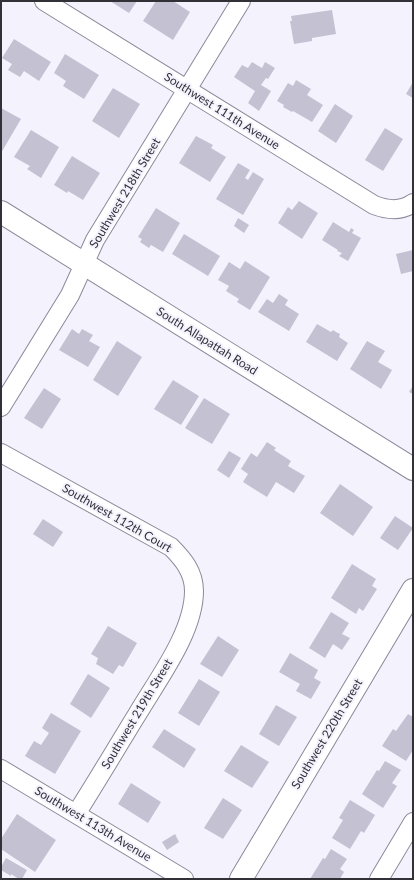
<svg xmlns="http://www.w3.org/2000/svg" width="414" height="880" font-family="Lato,sans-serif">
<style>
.building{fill:#c4c1d3}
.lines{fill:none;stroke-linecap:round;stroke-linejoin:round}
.street-casing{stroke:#8c899a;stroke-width:20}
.secondary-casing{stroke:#8c899a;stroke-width:24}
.street{stroke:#fff;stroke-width:18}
.secondary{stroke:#fff;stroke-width:22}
.labels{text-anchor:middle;stroke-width:4;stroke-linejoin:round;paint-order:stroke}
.street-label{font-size:12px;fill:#323138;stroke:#f4f2fd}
</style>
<rect width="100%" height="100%" fill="#f4f2fd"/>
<path class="building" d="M110,1H137L129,13Z
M156,1H173L190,12L173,40L143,21Z
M332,10L336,34L312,38V41L294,44L290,21H292L291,16Z
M14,39L51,62L39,81L24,71L20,77L8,70L12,64L2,58Z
M65,54L99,75L84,99L63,86L66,81L54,73Z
M252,62L262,68L265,62L275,68L268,79L266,78L261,85L271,91L259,111L248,103L255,91L234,77L242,65L248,68Z
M296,80L311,89L307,95L323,105L312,122L293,111L292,112L283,107L284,105L277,101L288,83L293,86Z
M413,82V98L406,94Z
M113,88L140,104L119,138L92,121Z
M335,104L353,116L336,143L318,131Z
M1,108L21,119L1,153Z
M385,128L403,139L383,171L365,160Z
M31,130L59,147L41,178L27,169L30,166L14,157Z
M196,136L213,145L211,148L226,157L210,182L179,163Z
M72,156L100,173L83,200L68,191L67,193L54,185Z
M238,163L250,170L245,178L248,180L253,172L264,179L243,215L216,199Z
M299,201L318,213L302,239L278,223L288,207L292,210Z
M156,208L180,223L163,252L151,245L149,248L140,242L142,239L138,237Z
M238,218L249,225L244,233L234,226Z
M333,222L349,232L351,228L354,230L352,233L361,238L348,261L339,256L342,253L337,251L338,250L322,240Z
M184,234L220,256L208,276L172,254Z
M413,250V271L401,274L396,254Z
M245,261L270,277L250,310L237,302L239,299L226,291L229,286L218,280L229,262L240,269Z
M279,294L288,300L285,305L299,314L289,331L258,312L267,299L273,303Z
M317,324L331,332L333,330L336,332L340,334L339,337L348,343L337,361L306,342Z
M72,329L79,334L82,329L93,335L89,341L100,347L88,367L59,350Z
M117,341L142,357L118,396L93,380Z
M367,341L385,351L378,362L392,370L381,389L350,369Z
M173,380L199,396L181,425L154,409Z
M413,386V394L409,392Z
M44,388L61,399L42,429L24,418Z
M204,398L230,414L212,444L185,428Z
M267,442L276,448L274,450L291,461L288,466L305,476L294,493L276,482L267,497L243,482L248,474L241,469L251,453L257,457Z
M229,451L241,458L229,478L217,470Z
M340,484L373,507L353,536L320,513Z
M395,516L413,528L398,550L380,538Z
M43,519L63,532L53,547L33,534Z
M352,564L376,579L372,586L377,589L363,611L359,608L356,614L331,598Z
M331,612L349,623L342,634L350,638L342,650L333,644L325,658L309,648Z
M108,626L137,643L123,667L119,665L113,674L96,664L98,658L91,654Z
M218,636L239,650L222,677L200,664Z
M290,653L318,670L314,678L321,682L311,699L296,691L300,684L279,672Z
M88,674L110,688L91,718L70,704Z
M199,679L220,692L199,726L178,713Z
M276,705L297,717L279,746L259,734Z
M51,713L81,731L55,774L25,756L34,741L41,745L49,733L42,728Z
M408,714L413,717V750L406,761L382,746L393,729L396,731Z
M164,729L196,749L184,768L152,747Z
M241,745L269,762L252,788L224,771Z
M385,761L401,770L392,783L397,786L383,808L362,794L377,770L379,771Z
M131,783L161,802L148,823L118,804Z
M223,798L242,810L223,839L204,828Z
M350,800L375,815L364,833L361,831L350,849L332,838L343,820L339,818Z
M17,814L56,840L35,872L1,849V839Z
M175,834L179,842L167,850L162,842Z
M331,849L347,859L340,869L344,872L340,879H310L323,858L325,859Z
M6,858L27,870L22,879H19L11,874V876L1,870V867Z"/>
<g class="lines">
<defs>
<path id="street" d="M44,1L374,205C387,210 401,212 413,203
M1,407L70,295L95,240L241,1
M1,453L171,547C183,559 194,572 194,591C194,632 158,679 138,713C117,747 97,781 76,814
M1,769L184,879
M379,879L413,822"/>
<path id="secondary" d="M1,212L413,469
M241,879L413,590"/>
</defs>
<use href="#street" class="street-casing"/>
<use href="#secondary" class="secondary-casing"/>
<use href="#street" class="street"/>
<use href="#secondary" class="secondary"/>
</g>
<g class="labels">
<g class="street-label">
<text transform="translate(222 111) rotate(32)" y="4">Southwest 111th Avenue</text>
<text transform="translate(125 193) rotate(-59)" y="4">Southwest 218th Street</text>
<text transform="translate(207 341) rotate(32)" y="4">South Allapattah Road</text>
<text transform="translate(117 518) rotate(30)" y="4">Southwest 112th Court</text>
<text transform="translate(137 714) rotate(-59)" y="4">Southwest 219th Street</text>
<text transform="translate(327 734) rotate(-59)" y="4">Southwest 220th Street</text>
<text transform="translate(93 824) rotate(31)" y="4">Southwest 113th Avenue</text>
</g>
</g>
<rect width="414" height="880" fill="none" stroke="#323138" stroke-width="4"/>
</svg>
